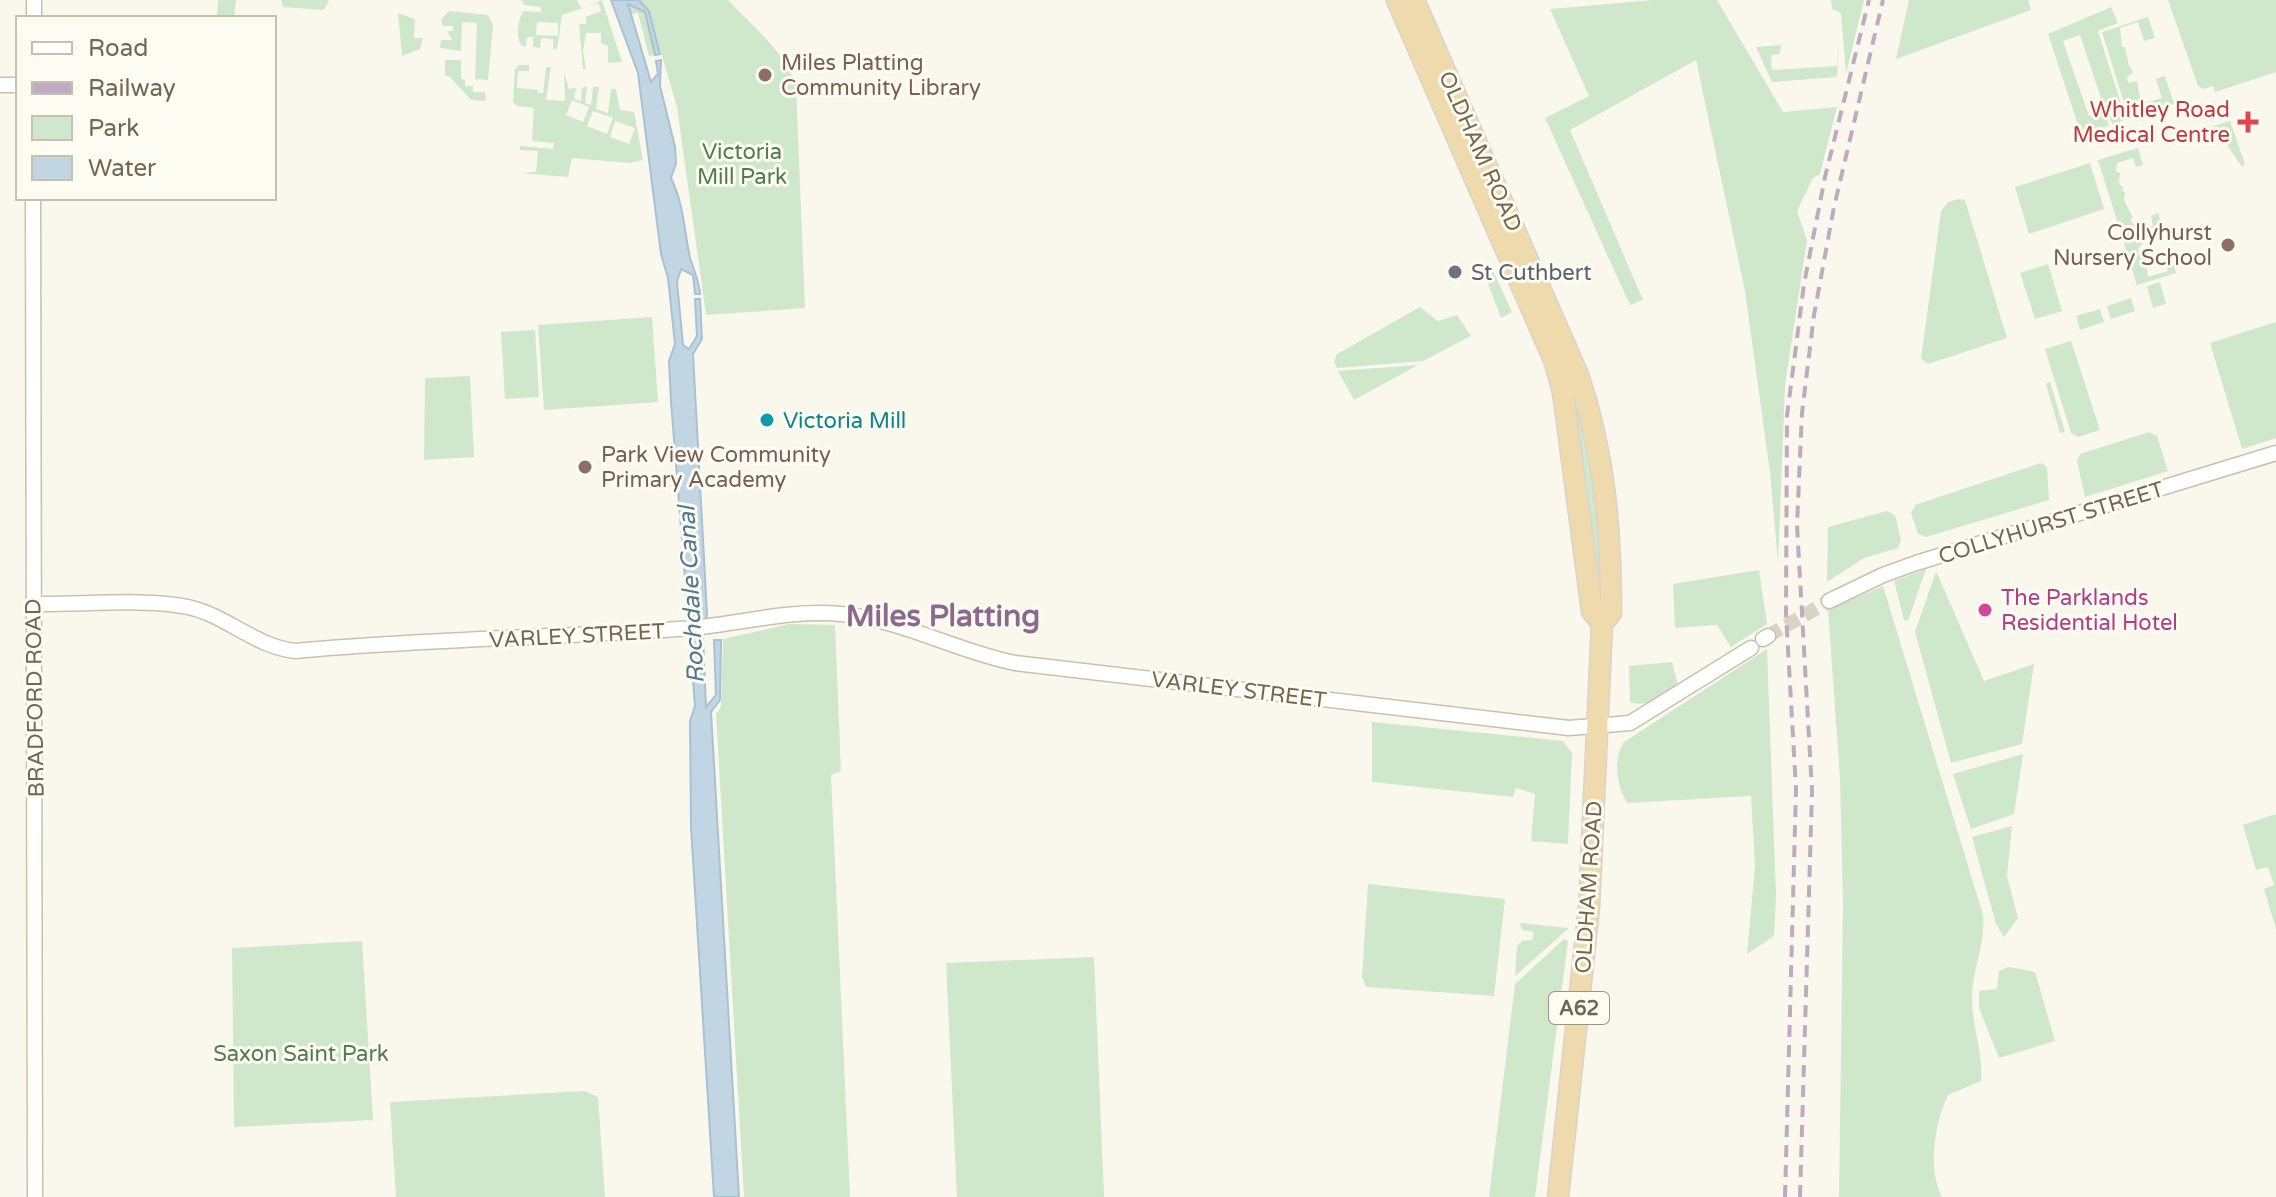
<svg xmlns="http://www.w3.org/2000/svg" width="2276" height="1197" font-family="'Varela Round',sans-serif">
<style>
.green{fill:#cfe7cb;fill-rule:evenodd}
.water{fill:#c2d5e2;stroke:#a9c1d2;stroke-width:2}
.lines{fill:none;stroke-linecap:round;stroke-linejoin:round}
.tertiary-tunnel{stroke:#d8d4c5;stroke-width:14;stroke-dasharray:14 7;stroke-linecap:butt}
.tertiary-casing{stroke:#c9c1af;stroke-width:17}
.trunk-casing{stroke:#d8d4ce;stroke-width:23}
.tertiary{stroke:#fff;stroke-width:14}
.trunk{stroke:#eedaac;stroke-width:20}
.rail{stroke:#bfaac4;stroke-width:4;stroke-dasharray:12 8;stroke-linecap:butt}
.education-dot{fill:#8d6e63;stroke:#fdfcf2;stroke-width:3}
.health-dot{fill:#e0444e;stroke:#fdfcf2;stroke-width:3}
.worship-dot{fill:#6b7280;stroke:#fdfcf2;stroke-width:3}
.culture-dot{fill:#0f9aa8;stroke:#fdfcf2;stroke-width:3}
.hotel-dot{fill:#d1479c;stroke:#fdfcf2;stroke-width:3}
.labels{text-anchor:middle;stroke-width:6;stroke-linejoin:round;paint-order:stroke}
.shield{fill:#fdfcf2;stroke:#9c9381;stroke-width:2}
.shield-label{font-size:20px;font-weight:bold;fill:#736651}
.education-label{font-size:22px;fill:#785e54;stroke:#fdfcf2;text-anchor:start}
.health-label{font-size:22px;fill:#be3a42;stroke:#fdfcf2;text-anchor:end}
.park-label{font-size:22px;fill:#507c4e;stroke:#fdfcf2}
.street-label{font-size:22px;fill:#736651;stroke:#fdfcf2}
.worship-label{font-size:22px;fill:#5b616d;stroke:#fdfcf2;text-anchor:start}
.culture-label{font-size:22px;fill:#0d838f;stroke:#fdfcf2;text-anchor:start}
.hotel-label{font-size:22px;fill:#b23c85;stroke:#fdfcf2;text-anchor:start}
.water-label{font-size:24px;font-style:italic;fill:#547790;stroke:#fdfcf2}
.district-label{font-size:30px;font-weight:bold;fill:#8c698e;stroke:#fdfcf2}
</style>
<rect width="100%" height="100%" fill="#faf8ec"/>
<path class="green" d="M218,0H236L234,18H217Z
M281,0H329L324,10L283,7Z
M521,0H577L582,9L602,0L622,62L608,63V46L601,43V33H586L583,51L586,69H583L579,24H586V17L601,11L598,3L562,15L557,49H553V39L541,38L540,48L533,47V37H527L526,47L521,45C516,36 517,19 524,11L541,12V7L525,5ZM537,22L558,23V36L536,35Z
M639,0H728C752,26 785,51 796,86L805,308L706,315L677,107L649,11Z
M1654,0H1717L1783,112L1837,107L1820,174L1813,178L1797,211L1807,240L1785,385L1778,563L1770,472L1745,291L1696,60L1570,130L1643,300L1630,305L1545,118L1589,96L1550,9Z
M1831,0H1864L1846,74L1841,13L1832,9Z
M1909,0H2028L2031,10L1896,59Z
M2168,0H2276V72L2215,92L2213,86L2204,89L2198,86Z
M630,4L645,12L655,55L649,56L638,13L629,15Z
M2111,7L2118,23L2098,31L2122,107L2105,113L2109,126L2081,134L2048,34ZM2080,35L2105,110L2089,116L2063,41Z
M449,11L488,15L493,25L488,80L475,79L477,23L462,22L461,51L440,48L441,40H452L447,31H453V26H443L441,20Z
M398,13L415,19L414,38H423L420,49L402,56Z
M2148,17L2155,38L2144,41L2138,22L2120,28L2122,47H2125L2129,66L2133,72L2127,77L2128,83L2137,81L2141,104L2162,98L2156,79L2165,76L2174,104L2112,124L2109,115L2126,109L2102,32Z
M1839,41L1837,77L1772,82L1756,47L1781,45L1780,54L1771,55L1772,70L1837,66Z
M445,60H461V79L465,80V86H473V92H485L486,101L471,100L449,76H445Z
M519,65H529V71H518L517,88L538,90V93H543L546,67H551L546,100L565,101L564,72L569,89L576,88L574,99L581,101L582,88L587,86L585,103L591,105L593,87H599L596,109L608,113L611,89H616L620,110L634,112L643,160L630,163L572,158L568,177L519,173L536,172L538,151L520,150V146L553,149L554,143L532,141L534,108L517,106L513,102L515,69ZM572,100L589,107L583,122L566,115ZM593,111L613,118L607,134L587,126ZM615,121L635,128L629,144L610,137Z
M2230,121L2245,164L2242,167L2216,129L2191,144L2185,135Z
M2138,148L2143,165L2136,167L2133,158L2117,163L2116,171L2120,173L2119,183L2124,189L2121,190L2125,192L2124,200L2133,218L2130,219L2136,228L2133,229L2153,226L2151,216L2158,213L2166,240L2159,242L2156,233L2140,237L2142,244L2138,249L2139,255L2145,257L2148,277L2168,271L2165,261L2172,259L2176,273L2137,285L2098,160Z
M2090,163L2104,209L2029,234L2015,187Z
M1958,199L1965,200L2007,338L1928,364L1921,359L1941,211L1948,202Z
M1490,264L1512,312L1501,318L1482,267Z
M2048,264L2062,311L2035,319L2020,273Z
M2160,282L2166,304L2153,308L2147,286Z
M2131,298L2135,311L2111,319L2107,306Z
M1420,307L1438,321L1457,315L1471,336L1423,361L1337,368L1334,362L1337,354Z
M2100,309L2104,322L2080,330L2076,316Z
M652,317L658,402L544,410L538,325Z
M2276,322V438L2242,449L2210,343Z
M535,330L539,397L505,399L501,332Z
M2071,341L2100,430L2078,437L2071,433L2045,349Z
M1418,365L1354,400L1338,371Z
M470,376L474,457L424,460L425,378Z
M2050,382L2065,432L2060,433L2046,384Z
M1578,399C1596,469 1603,537 1601,610L1571,401Z
M2149,432L2157,436L2168,471L2085,497L2077,461L2080,454Z
M2041,463L2047,467L2049,500L1926,537L1918,534L1911,513L1915,505Z
M1887,511L1895,515L1901,540L1898,548L1864,558L1827,582L1828,527Z
M1926,569L1908,621L1904,620L1894,581Z
M1759,570L1767,624L1731,647L1717,625L1675,628L1673,584Z
M1936,571L1984,681L2034,664L2022,744L1951,763L1915,632Z
M1883,586L1983,915C1986,945 1971,971 1972,1001C1973,1029 1983,1052 1981,1081L1948,1095C1935,1122 1927,1169 1942,1197H1839L1843,906L1840,778L1828,610Z
M789,624L835,625L841,771L831,775L850,1197H744L716,714L721,707L723,639Z
M1767,649L1776,896L1774,936L1747,954L1755,866L1751,796L1627,803C1617,786 1612,760 1624,742Z
M1672,662L1678,685C1663,694 1647,709 1630,702L1629,666Z
M1372,722L1563,741L1572,753L1568,844L1531,841L1535,794L1516,788L1513,797L1372,782Z
M2023,754L2014,814L1971,829L1953,774Z
M2276,814V929L2264,889L2274,885L2268,867L2256,870L2243,825Z
M2012,826L2007,876L2018,918L2004,937L1996,924L1972,837Z
M1368,884L1505,899L1494,996L1366,987L1362,977Z
M1520,923L1569,928L1515,976L1517,946L1522,941L1532,940L1534,932L1522,930Z
M1564,939L1568,941L1535,1197H1489L1515,984Z
M362,941L373,1120L234,1127L232,948Z
M1094,957L1104,1197H957L946,963Z
M2009,967L2035,972L2055,1041L1999,1058L1979,1008V991L1997,989L1999,971Z
M585,1091L598,1097L605,1197H396L390,1102Z"/>
<path class="water" d="M611,0H639L649,11L660,54L655,55L645,12L628,4L651,82L658,74L656,61L661,60L660,86L675,147L676,163L671,178C684,205 684,230 690,258C694,271 699,280 700,294H695L693,275L681,269L677,282L683,345L689,349L697,336L695,299H700L702,339L693,354L707,614L703,637L706,707L716,695L714,640H721L720,700L711,712L739,1197H714L691,827L690,721L695,706L671,401L669,361L675,344L668,278L661,254L638,73Z"/>
<g class="lines">
<path class="tertiary-tunnel" d="M1768,636L1829,601"/>
<defs>
<path id="tertiary" d="M34,18V0
M0,85H18
M33,198L35,1197
M1829,601L1883,575L1916,563L2276,453
M33,604C79,605 146,598 188,607C228,616 255,647 296,651C423,639 551,638 678,629C732,626 786,609 841,614C903,620 955,651 1015,663L1569,728L1630,723L1751,648
M1763,639L1768,636"/>
<path id="trunk" d="M1397,0L1554,360L1563,392L1592,611L1602,624
M1414,0L1578,375C1605,454 1611,531 1611,613L1602,624L1589,907L1558,1197"/>
</defs>
<use href="#tertiary" class="tertiary-casing"/>
<use href="#trunk" class="trunk-casing"/>
<use href="#tertiary" class="tertiary"/>
<use href="#trunk" class="trunk"/>
<path class="rail" d="M1785,1197L1796,789L1786,614L1787,416L1804,284L1825,177L1869,0
M1800,1197L1812,791L1797,525L1802,413L1814,315L1834,207L1883,0"/>
</g>
<g class="education-dot">
<circle cx="765" cy="75" r="8"/>
<circle cx="2228" cy="245" r="8"/>
<circle cx="585" cy="467" r="8"/>
</g>
<path class="health-dot" d="M2244 110h8v8h8v8h-8v8h-8v-8h-8v-8h8z"/>
<circle class="worship-dot" cx="1455" cy="272" r="8"/>
<circle class="culture-dot" cx="767" cy="420" r="8"/>
<circle class="hotel-dot" cx="1985" cy="610" r="8"/>
<g class="labels">
<rect class="shield" x="1549" y="992" width="60" height="32" rx="6"/>
<g class="shield-label">
<text x="1579" y="1015">A62</text>
</g>
<g class="education-label">
<text x="781" y="70">Miles Platting<tspan x="781" dy="25">Community Library</tspan></text>
<text x="2212" y="240" text-anchor="end">Collyhurst<tspan x="2212" dy="25">Nursery School</tspan></text>
<text x="601" y="462">Park View Community<tspan x="601" dy="25">Primary Academy</tspan></text>
</g>
<g class="health-label">
<text x="2230" y="117">Whitley Road<tspan x="2230" dy="25">Medical Centre</tspan></text>
</g>
<g class="park-label">
<text x="742" y="159">Victoria<tspan x="742" dy="25">Mill Park</tspan></text>
<text x="301" y="1061">Saxon Saint Park</text>
</g>
<g class="street-label">
<text transform="translate(1481 151) rotate(66)" y="8">OLDHAM ROAD</text>
<text transform="translate(2051 522) rotate(-17)" y="8">COLLYHURST STREET</text>
<text transform="translate(577 635) rotate(-3)" y="8">VARLEY STREET</text>
<text transform="translate(1239 689) rotate(7)" y="8">VARLEY STREET</text>
<text transform="translate(34 698) rotate(-91)" y="8">BRADFORD ROAD</text>
<text transform="translate(1588 887) rotate(-86)" y="8">OLDHAM ROAD</text>
</g>
<g class="worship-label">
<text x="1471" y="280">St Cuthbert</text>
</g>
<g class="culture-label">
<text x="783" y="428">Victoria Mill</text>
</g>
<g class="hotel-label">
<text x="2001" y="605">The Parklands<tspan x="2001" dy="25">Residential Hotel</tspan></text>
</g>
<g class="water-label">
<text transform="translate(691 595) rotate(-93)" y="8">Rochdale Canal</text>
</g>
<g class="district-label">
<text x="943" y="626">Miles Platting</text>
</g>
</g>
<rect x="16" y="16" width="260" height="184" fill="#fdfcf2" stroke="#c6c0b2" stroke-width="2"/>
<rect x="32" y="42" width="40" height="12" fill="#ffffff" stroke="#c6c0b2" stroke-width="2"/>
<text x="88" y="56" font-size="24" fill="#736651">Road</text>
<rect x="32" y="82" width="40" height="12" fill="#bfaac4" stroke="#c6c0b2" stroke-width="2"/>
<text x="88" y="96" font-size="24" fill="#736651">Railway</text>
<rect x="32" y="116" width="40" height="24" fill="#cfe7cb" stroke="#c6c0b2" stroke-width="2"/>
<text x="88" y="136" font-size="24" fill="#736651">Park</text>
<rect x="32" y="156" width="40" height="24" fill="#c2d5e2" stroke="#c6c0b2" stroke-width="2"/>
<text x="88" y="176" font-size="24" fill="#736651">Water</text>
</svg>
